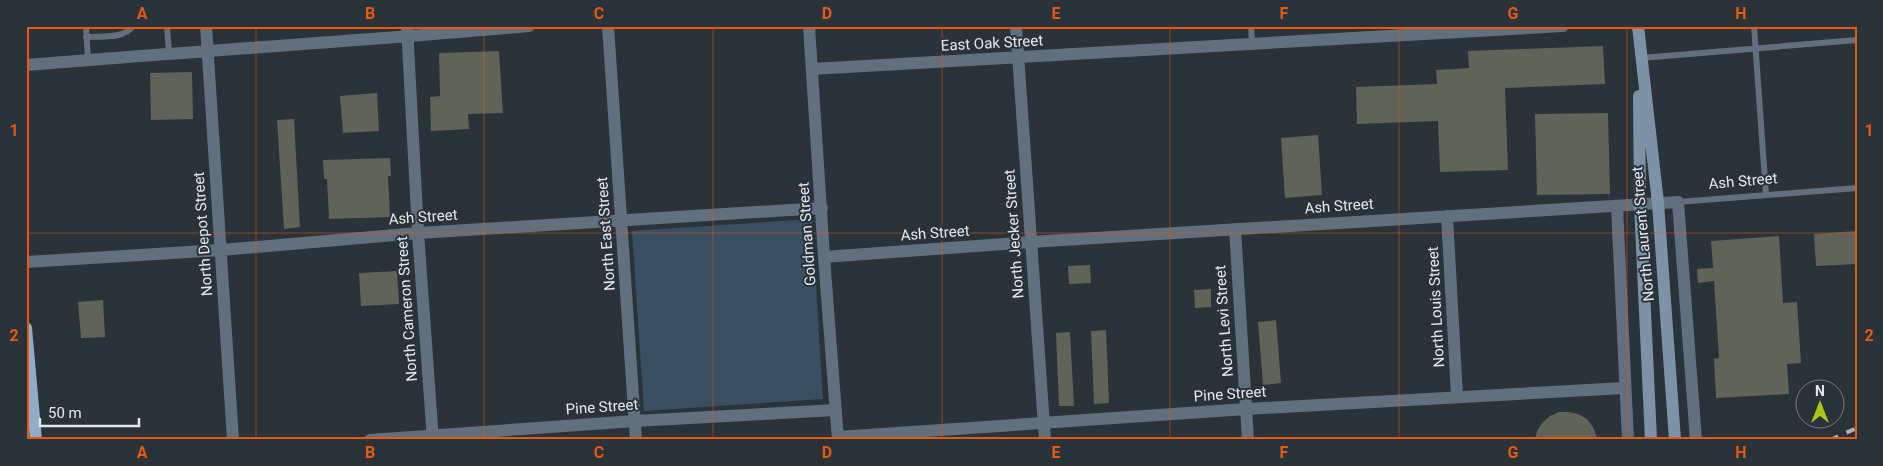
<svg xmlns="http://www.w3.org/2000/svg" width="1883" height="466" font-family="Roboto,sans-serif">
<style>
.green{fill:#3a4f62}
.building{fill:#606358}
.lines{fill:none;stroke-linecap:round;stroke-linejoin:round}
.lane{stroke:#626f7c;stroke-width:6}
.street{stroke:#626f7c;stroke-width:12}
.secondary{stroke:#7d92a6;stroke-width:12}
.primary{stroke:#91acc6;stroke-width:12}
.rail{stroke:#acb2b8;stroke-width:4;stroke-dasharray:9 9;stroke-linecap:butt}
.grid{fill:none;stroke:#e8590c;stroke-width:1;stroke-opacity:0.55}
.labels{text-anchor:middle;stroke-width:4;stroke-linejoin:round;paint-order:stroke}
.street-label{font-size:15px;fill:#e3e8ed;stroke:#2a323a}
.neatline{fill:none;stroke:#e8590c;stroke-width:2}
.grid-label{font-size:16px;text-anchor:middle;font-weight:bold;fill:#e8590c}
</style>
<rect width="100%" height="100%" fill="#2a323a"/>
<path class="green" d="M812,219L823,399L644,411L632,231Z"/>
<path class="building" d="M1603,46L1605,84L1505,88L1508,170L1440,172L1438,121L1357,124L1356,87L1437,84L1436,70L1469,68L1468,51Z
M499,51L503,113L468,114L469,129L431,131L430,97L440,96L439,53Z
M192,72L193,119L151,120L150,73Z
M377,93L379,131L343,133L340,96Z
M1608,113L1610,194L1537,195L1535,114Z
M294,119L300,227L284,229L277,120Z
M1318,135L1322,195L1285,198L1281,138Z
M390,158L391,176H388L390,217L329,219L327,179H324L323,160Z
M1857,231V264L1816,266L1814,234Z
M1779,236L1783,303L1797,302L1801,363L1787,364L1789,394L1716,398L1714,359L1719,358L1714,281L1698,283L1697,269L1713,268L1711,241Z
M1090,265L1091,283L1069,284L1068,266Z
M397,271L399,304L361,306L359,273Z
M1211,289V307L1195,308L1194,290Z
M103,300L105,337L81,338L78,302Z
M1276,320L1281,383L1263,385L1258,322Z
M1106,330L1109,403L1094,404L1091,331Z
M1070,332L1074,406H1059L1056,333Z
M1559,412H1569L1578,414L1587,419L1593,427L1598,440H1535L1537,431L1543,422L1550,416Z"/>
<g class="lines">
<path class="lane" d="M86,26L88,60
M167,26L169,53
M1251,26L1252,44
M1754,26L1766,195
M86,37C101,36 124,39 133,26
M1641,58L1857,40
M1678,202L1857,188"/>
<path class="street" d="M206,26L233,440
M407,26L418,233L433,440
M608,26L636,440
M809,26L824,257L838,440
M1016,26L1045,440
M26,65C194,51 361,41 529,26
M812,69L1563,26
M1617,206L1628,440
M1447,216L1457,396
M1235,229L1248,440
M824,257L1031,242L1678,202L1696,440
M26,262L221,250L418,233L822,208
M838,437L1246,409L1624,388
M370,440L635,421L836,410"/>
<path class="secondary" d="M1638,26L1658,203L1675,440
M1639,96L1640,204L1651,440"/>
<path class="primary" d="M26,328L36,440"/>
<path class="rail" d="M1830,440L1857,428"/>
</g>
<path class="grid" d="M256,26V440M484,26V440M713,26V440M942,26V440M1170,26V440M1399,26V440M1627,26V440M26,233H1857"/>
<g class="labels">
<g class="street-label">
<text transform="translate(992 43) rotate(-3)" y="5">East Oak Street</text>
<text transform="translate(1743 181) rotate(-5)" y="5">Ash Street</text>
<text transform="translate(1339 206) rotate(-4)" y="5">Ash Street</text>
<text transform="translate(423 217) rotate(-4)" y="5">Ash Street</text>
<text transform="translate(935 233) rotate(-4)" y="5">Ash Street</text>
<text transform="translate(203 234) rotate(-94)" y="5">North Depot Street</text>
<text transform="translate(606 234) rotate(-94)" y="5">North East Street</text>
<text transform="translate(807 234) rotate(-94)" y="5">Goldman Street</text>
<text transform="translate(1014 234) rotate(-94)" y="5">North Jecker Street</text>
<text transform="translate(1643 234) rotate(-95)" y="5">North Laurent Street</text>
<text transform="translate(1436 307) rotate(-93)" y="5">North Louis Street</text>
<text transform="translate(407 309) rotate(-94)" y="5">North Cameron Street</text>
<text transform="translate(1224 321) rotate(-94)" y="5">North Levi Street</text>
<text transform="translate(1230 394) rotate(-4)" y="5">Pine Street</text>
<text transform="translate(602 407) rotate(-4)" y="5">Pine Street</text>
</g>
</g>
<rect width="1883" height="466" fill="none" stroke="#2a323a" stroke-width="55"/>
<g transform="translate(1820 404)"><circle r="24" fill="#2a323a" stroke="#747b82"/>
<path d="M0-4L9 19L0 12L-9 19Z" fill="#abc614"/>
<text y="-8" font-size="14" font-weight="bold" text-anchor="middle" fill="#e3e8ed">N</text>
</g>
<path d="M40 418v8h99v-8" fill="none" stroke="#e3e8ed" stroke-width="2.5"/>
<text x="48" y="418" font-size="15" fill="#e3e8ed" stroke="#2a323a" stroke-width="4" paint-order="stroke">50 m</text>
<rect x="28" y="28" width="1828" height="410" class="neatline"/>
<g class="grid-label">
<text x="142" y="19">A</text>
<text x="370" y="19">B</text>
<text x="599" y="19">C</text>
<text x="827" y="19">D</text>
<text x="1056" y="19">E</text>
<text x="1284" y="19">F</text>
<text x="1513" y="19">G</text>
<text x="1741" y="19">H</text>
<text x="14" y="136">1</text>
<text x="1869" y="136">1</text>
<text x="14" y="341">2</text>
<text x="1869" y="341">2</text>
<text x="142" y="458">A</text>
<text x="370" y="458">B</text>
<text x="599" y="458">C</text>
<text x="827" y="458">D</text>
<text x="1056" y="458">E</text>
<text x="1284" y="458">F</text>
<text x="1513" y="458">G</text>
<text x="1741" y="458">H</text>
</g>
</svg>
